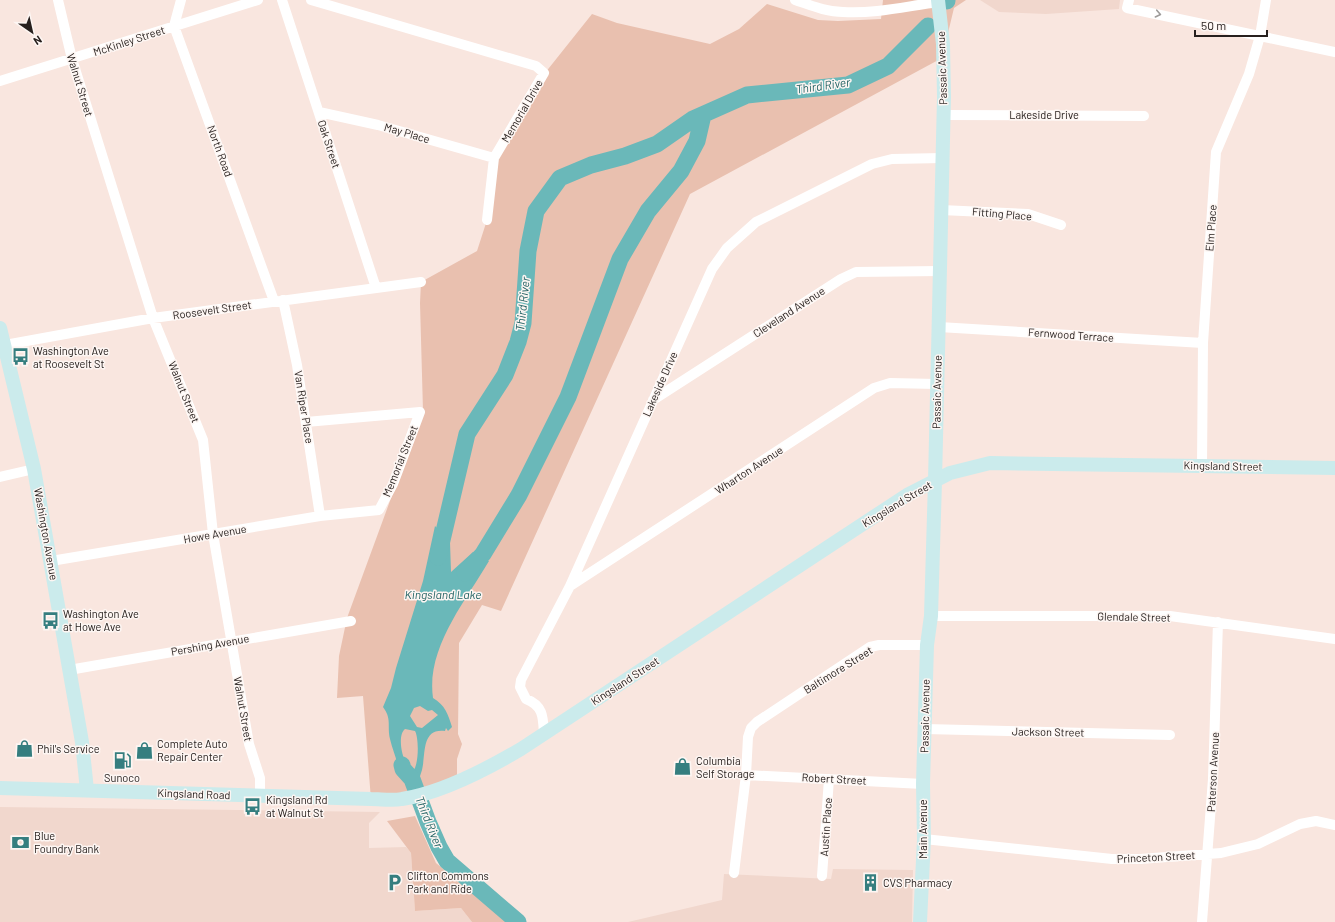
<svg xmlns="http://www.w3.org/2000/svg" width="1335" height="922" font-family="Barlow,sans-serif">
<style>
.built{fill:#f1d7cd}
.green{fill:#e9c0af}
.water{fill:#6ab8b9;fill-rule:evenodd}
.lines{fill:none;stroke-linecap:round;stroke-linejoin:round}
.river{stroke:#6ab8b9;stroke-width:17}
.street{stroke:#fff;stroke-width:10}
.secondary{stroke:#cbebec;stroke-width:14}
.oneway{stroke:#9e9b9a}
.labels{text-anchor:middle;stroke-width:3;stroke-linejoin:round;paint-order:stroke}
.street-label{font-size:11px;fill:#27201e;stroke:#fdf6f3}
.poi-label{font-size:11px;fill:#27201e;stroke:#fdf6f3;text-anchor:start}
.water-label{font-size:12px;font-style:italic;fill:#236364;stroke:#fdf6f3}
</style>
<rect width="100%" height="100%" fill="#f9e6df"/>
<path class="built" d="M980,0H1120L1119,9L1046,14L999,12Z
M0,807L380,812L369,823V848L406,847L408,849L411,853L415,911L461,908L472,922H0Z
M833,869L913,870L912,922H628L722,900L724,874L831,879Z"/>
<path class="green" d="M883,0H966L954,8L942,58L690,194L501,611L482,605L459,643L458,734L462,744L457,759V781L424,793L420,783L408,787L409,797L371,800L363,696L337,698L339,656L347,618L423,411L420,303L421,282L477,251L487,220L495,158L545,73L592,14L617,23L710,44L739,29L767,4L818,20L838,21L881,19Z
M415,816L436,863L507,922H472L461,908L415,911L411,853L387,821Z"/>
<path class="water" d="M435,526L450,542L451,572L473,552L489,561C465,602 426,648 433,698C445,705 448,714 452,727L448,731L446,728L445,731C421,728 426,754 422,770C421,774 419,777 419,782L409,784C406,777 400,774 398,766C396,757 392,748 390,739C387,725 392,719 383,707L391,688L396,668L423,581ZM420,706L428,711L432,710L438,715L422,728L417,727L410,716L414,708ZM405,729L415,731C419,738 419,765 413,771C403,767 396,736 405,729Z"/>
<g class="lines">
<path class="river" d="M947,1V0
M438,557L467,434L505,375L518,342L523,323L528,251L536,211L560,178L591,165L625,156L657,144L693,119L747,95L848,85L888,66L928,26
M465,573L483,554L519,495L568,397L620,259L648,211L681,171L697,141L703,115
M402,765L403,769L412,779L428,822L439,847L447,861L518,922"/>
<path class="street" d="M58,0L72,59L153,318L203,440L213,534L249,744L260,778V795
M181,0L174,26L274,301
M282,0L376,288
M311,0L536,66L544,73L494,158L487,220
M795,0C810,5 826,12 843,12C875,14 907,6 939,2
M1129,0L1127,8L1335,52
M0,81L258,0
M319,112L378,125L494,158
M944,115L1144,116
M941,210L1028,214L1061,225
M283,300L297,365L320,516
M939,327L1203,343
M5,345L153,318L421,282
M653,400L841,279L856,272L940,271
M1202,466L1203,343L1216,152L1249,74L1260,36L1266,0
M0,477L34,469
M51,561L320,516L379,510L393,484L420,412L306,422
M570,586L874,388L890,383L937,384
M931,616H1170L1335,639
M69,670L351,621
M925,729L1170,735
M544,735C543,718 544,706 526,699L520,687L521,680L570,586L712,269L727,248L756,222L872,164L892,159L943,158
M746,775L923,784
M924,839L1112,859H1140L1221,853L1258,844L1300,824L1316,821L1335,825
M734,873L746,775L748,737L751,728L757,722L870,647L879,645H927
M822,876L829,779
M1202,922L1213,779L1218,622"/>
<path class="secondary" d="M0,328L34,469L82,742L87,790
M0,788L371,799C381,799 392,801 402,799C441,793 487,769 521,749L907,495L950,473L990,463L1335,468
M920,922L924,839L923,784L927,645L931,616L935,481L944,97L943,44L938,0"/>
</g>
<defs><path id="oneway-chevron" d="M-2-3.5L2.5 0L-2 3.5" fill="none" stroke-width="1.6" stroke-linecap="round" stroke-linejoin="round"/></defs>
<use class="oneway" href="#oneway-chevron" transform="translate(1158 14) rotate(12)"/>
<defs>
<symbol id="bus-bare" viewBox="-9 -9 18 18"><path d="M-5-6H5V4H4V6H2V4H-2V6H-4V4H-5ZM-3.5-4V0h7V-4ZM-3.5 1.2v1.5H-2V1.2ZM2 1.2v1.5H3.5V1.2Z" fill="#357e7f" stroke="#fdf6f3" stroke-width="2.5" paint-order="stroke"/></symbol>
<symbol id="shop-bare" viewBox="-9 -9 18 18"><path d="M-5-2.5h2.3a2.7 3.5 0 0 1 5.4 0H5L5.5 6h-11ZM-1.5-2.5h3a1.5 2.3 0 0 0-3 0Z" fill="#357e7f" stroke="#fdf6f3" stroke-width="2.5" paint-order="stroke"/></symbol>
<symbol id="fuel-bare" viewBox="-9 -9 18 18"><path d="M-5.5-6h7V0h2V4h1.3V-2.5L3-4.5l.8-.8L6-3V5H2.5V1h-1V6h-7ZM-4.2-4.7v3.2H.2V-4.7Z" fill="#357e7f" stroke="#fdf6f3" stroke-width="2.5" paint-order="stroke"/></symbol>
<symbol id="bank-bare" viewBox="-9 -9 18 18"><path d="M-6-4H6V4H-6ZM0-2.3a2.3 2.3 0 1 0 0 4.6a2.3 2.3 0 1 0 0-4.6Z" fill="#357e7f" stroke="#fdf6f3" stroke-width="2.5" paint-order="stroke"/></symbol>
<symbol id="parking-bare" viewBox="-9 -9 18 18"><path d="M-3.5-5.5H1a3.5 3.5 0 0 1 0 7H-1V5.5H-3.5ZM-1-3.4V-.6H.8a1.4 1.4 0 0 0 0-2.8Z" fill="#357e7f" stroke="#fdf6f3" stroke-width="2.5" paint-order="stroke"/></symbol>
<symbol id="building-bare" viewBox="-9 -9 18 18"><path d="M-4-6H4V6H1V3H-1V6H-4ZM-2.5-4.3h1.7v1.8h-1.7ZM.8-4.3h1.7v1.8H.8ZM-2.5-1h1.7V.8h-1.7ZM.8-1h1.7V.8H.8Z" fill="#357e7f" stroke="#fdf6f3" stroke-width="2.5" paint-order="stroke"/></symbol>
</defs>
<g fill-rule="evenodd">
<use href="#bus-bare" x="8" y="344" width="25" height="25"/>
<use href="#bus-bare" x="38" y="608" width="25" height="25"/>
<use href="#shop-bare" x="12" y="736" width="25" height="25"/>
<use href="#shop-bare" x="132" y="738" width="25" height="25"/>
<use href="#fuel-bare" x="110" y="748" width="25" height="25"/>
<use href="#shop-bare" x="670" y="754" width="25" height="25"/>
<use href="#bus-bare" x="240" y="794" width="25" height="25"/>
<use href="#bank-bare" x="8" y="830" width="25" height="25"/>
<use href="#parking-bare" x="382" y="870" width="25" height="25"/>
<use href="#building-bare" x="858" y="870" width="25" height="25"/>
</g>
<g class="labels">
<g class="street-label">
<text transform="translate(129 41) rotate(-18)" y="4">McKinley Street</text>
<text transform="translate(942 68) rotate(-92)" y="4">Passaic Avenue</text>
<text transform="translate(80 85) rotate(73)" y="4">Walnut Street</text>
<text transform="translate(522 111) rotate(-60)" y="4">Memorial Drive</text>
<text x="1044" y="119">Lakeside Drive</text>
<text transform="translate(407 133) rotate(16)" y="4">May Place</text>
<text transform="translate(329 144) rotate(72)" y="4">Oak Street</text>
<text transform="translate(220 151) rotate(70)" y="4">North Road</text>
<text transform="translate(1002 214) rotate(5)" y="4">Fitting Place</text>
<text transform="translate(1211 228) rotate(-86)" y="4">Elm Place</text>
<text transform="translate(212 310) rotate(-8)" y="4">Roosevelt Street</text>
<text transform="translate(789 312) rotate(-33)" y="4">Cleveland Avenue</text>
<text transform="translate(1071 335) rotate(4)" y="4">Fernwood Terrace</text>
<text transform="translate(660 384) rotate(-66)" y="4">Lakeside Drive</text>
<text transform="translate(184 392) rotate(68)" y="4">Walnut Street</text>
<text transform="translate(937 392) rotate(-89)" y="4">Passaic Avenue</text>
<text transform="translate(304 407) rotate(81)" y="4">Van Riper Place</text>
<text transform="translate(400 461) rotate(-68)" y="4">Memorial Street</text>
<text transform="translate(1223 466) rotate(1)" y="4">Kingsland Street</text>
<text transform="translate(749 470) rotate(-33)" y="4">Wharton Avenue</text>
<text transform="translate(897 504) rotate(-31)" y="4">Kingsland Street</text>
<text transform="translate(46 534) rotate(80)" y="4">Washington Avenue</text>
<text transform="translate(215 534) rotate(-10)" y="4">Howe Avenue</text>
<text transform="translate(1134 617) rotate(1)" y="4">Glendale Street</text>
<text transform="translate(210 645) rotate(-10)" y="4">Pershing Avenue</text>
<text transform="translate(838 670) rotate(-32)" y="4">Baltimore Street</text>
<text transform="translate(625 681) rotate(-33)" y="4">Kingsland Street</text>
<text transform="translate(243 709) rotate(80)" y="4">Walnut Street</text>
<text transform="translate(925 716) rotate(-89)" y="4">Passaic Avenue</text>
<text transform="translate(1048 732) rotate(1)" y="4">Jackson Street</text>
<text transform="translate(1213 772) rotate(-87)" y="4">Paterson Avenue</text>
<text transform="translate(834 779) rotate(3)" y="4">Robert Street</text>
<text transform="translate(194 794) rotate(2)" y="4">Kingsland Road</text>
<text transform="translate(826 827) rotate(-86)" y="4">Austin Place</text>
<text transform="translate(923 829) rotate(-90)" y="4">Main Avenue</text>
<text transform="translate(1156 857) rotate(-3)" y="4">Princeton Street</text>
</g>
<g class="poi-label">
<text x="33" y="355">Washington Ave<tspan x="33" dy="13">at Roosevelt St</tspan></text>
<text x="63" y="618">Washington Ave<tspan x="63" dy="13">at Howe Ave</tspan></text>
<text x="157" y="748">Complete Auto<tspan x="157" dy="13">Repair Center</tspan></text>
<text x="37" y="753">Phil's Service</text>
<text x="696" y="765">Columbia<tspan x="696" dy="13">Self Storage</tspan></text>
<text x="122" y="782" text-anchor="middle">Sunoco</text>
<text x="266" y="804">Kingsland Rd<tspan x="266" dy="13">at Walnut St</tspan></text>
<text x="34" y="840">Blue<tspan x="34" dy="13">Foundry Bank</tspan></text>
<text x="407" y="880">Clifton Commons<tspan x="407" dy="13">Park and Ride</tspan></text>
<text x="883" y="887">CVS Pharmacy</text>
</g>
<g class="water-label">
<text transform="translate(823 86) rotate(-8)" y="4">Third River</text>
<text transform="translate(523 304) rotate(-84)" y="4">Third River</text>
<text x="443" y="599">Kingsland Lake</text>
<text transform="translate(429 822) rotate(68)" y="4">Third River</text>
</g>
</g>
<g transform="translate(32 32) rotate(146)" stroke="#fdf6f3" stroke-width="3" paint-order="stroke">
<path d="M0-3L7 15L0 10L-7 15Z" fill="#27201e"/>
<text y="-6" font-size="11" font-weight="bold" text-anchor="middle" fill="#27201e">N</text>
</g>
<path d="M1195 30v6h72v-6" fill="none" stroke="#27201e" stroke-width="2"/>
<text x="1201" y="30" font-size="12" fill="#27201e" stroke="#fdf6f3" stroke-width="3" paint-order="stroke">50 m</text>
</svg>
